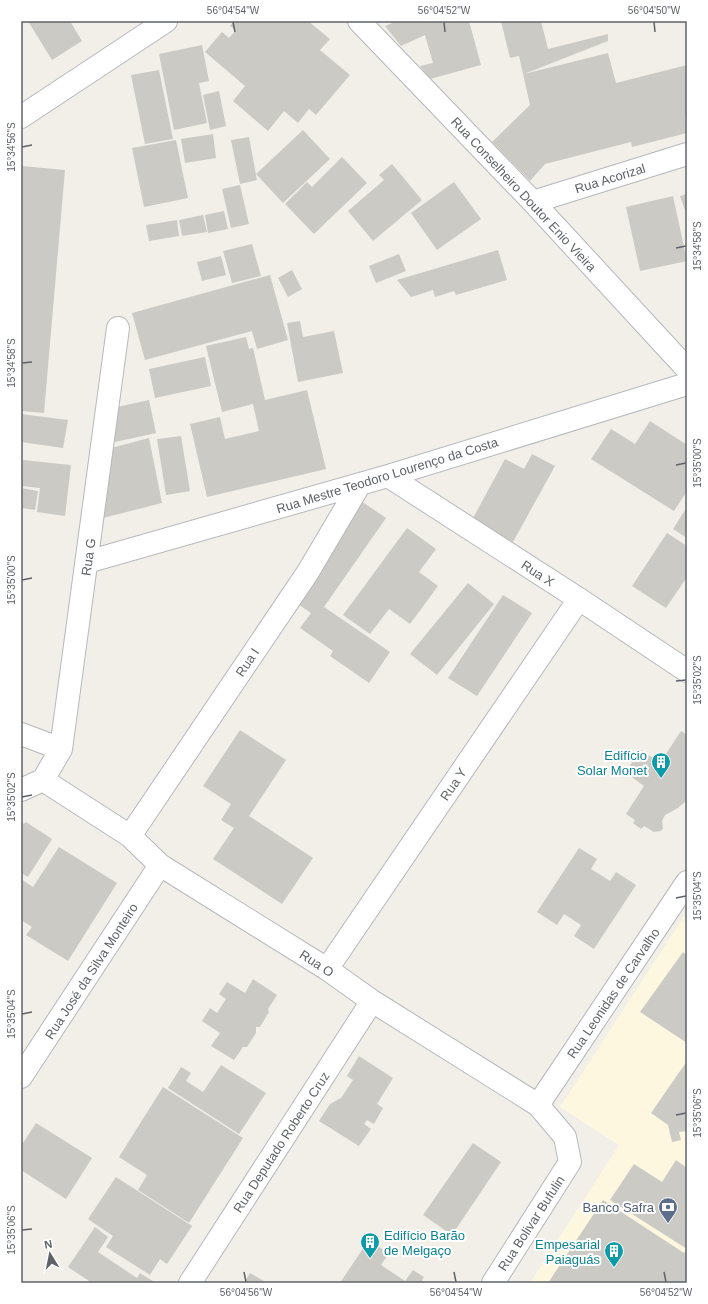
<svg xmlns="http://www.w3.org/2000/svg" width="708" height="1304" font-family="Arial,sans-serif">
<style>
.commercial{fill:#fef7e0}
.building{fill:#cccac5}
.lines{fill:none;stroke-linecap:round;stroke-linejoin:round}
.minor-casing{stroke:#b5b8bc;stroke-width:24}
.minor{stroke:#fff;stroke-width:22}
.ticks{fill:none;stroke:#5f6368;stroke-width:1.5}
.labels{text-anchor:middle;stroke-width:4;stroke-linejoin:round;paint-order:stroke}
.street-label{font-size:13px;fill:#5f6368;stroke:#fff}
.culture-label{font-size:13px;fill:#0d838f;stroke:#fff;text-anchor:end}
.service-label{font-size:13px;fill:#4e5e75;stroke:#fff;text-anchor:end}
.neatline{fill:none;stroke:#5f6368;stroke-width:1.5}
.ticks-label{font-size:10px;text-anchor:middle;fill:#5f6368}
</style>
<rect width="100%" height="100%" fill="#f1efe8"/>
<path class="commercial" d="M687,912V1283H530L619,1145L560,1107Z"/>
<path class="building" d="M28,21H70L82,41L52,60Z
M234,21H308L330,39L320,50L350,75L316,115L309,109L298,123L284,111L268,131L233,101L245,86L205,52L222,32L229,38L236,30L230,26Z
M391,21H469L481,65L430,79L420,66L433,63L425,35L401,46L385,26L392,23Z
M501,21H541L548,49L608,34V41L524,74L608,53L616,83L687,65V116H685L687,133L632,147L631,142L545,164L530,181L492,142L530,105L519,56L510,58Z
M202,45L209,81L199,83L207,123L174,130L159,54Z
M159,70L173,139L145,144L131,75Z
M219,91L226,126L210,130L203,95Z
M303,130L330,159L283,203L256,174Z
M213,134L216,158L185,163L181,139Z
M249,137L257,180L240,184L231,140Z
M176,140L188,198L144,207L132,148Z
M342,157L367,183L314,234L285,204L307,182L312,187Z
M392,164L422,200L373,241L348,211L384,180L379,175Z
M22,166L65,170L44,413L21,411Z
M454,182L481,219L437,250L411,213Z
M240,185L249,224L231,228L222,189Z
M687,194V216L680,196Z
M673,196L687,261L640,271L626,207Z
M224,211L228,229L208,233L205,215Z
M203,215L207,232L182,236L179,220Z
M177,220L179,236L149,241L146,225Z
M252,244L261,276L232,283L223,251Z
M498,250L507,280L456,295L454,291L435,297L433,290L411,297L397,280Z
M399,254L406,271L376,283L369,266Z
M221,256L226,275L202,281L197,262Z
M292,270L302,289L288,297L278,278Z
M270,275L288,340L257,349L252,331L145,360L132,313Z
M300,321L303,337L334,331L343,373L298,382L287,323Z
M246,337L249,349L253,348L265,400L307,390L326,469L207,497L190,424L220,417L225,439L259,431L253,404L222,412L206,346Z
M205,357L211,386L155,398L149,369Z
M149,400L156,433L115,442L108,409Z
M21,414L68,420L63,448L21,442Z
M650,421L687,445V491L674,511L591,459L611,429L635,444Z
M181,436L190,491L166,495L157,439Z
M149,438L162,503L103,518L111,448Z
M532,454L555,466L513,542L472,520L505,459L524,469Z
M23,460L71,465L65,516L37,512L40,488L21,486Z
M21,488L38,491L35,510L21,508Z
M361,501L386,518L324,607L390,652L369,683L330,656L333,651L300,628L311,613L292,600Z
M687,507V538L673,529Z
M407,528L436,549L419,572L438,586L410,624L389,609L370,634L343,615Z
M667,533L687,546V577L666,608L632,586Z
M468,583L494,604L437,675L410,654Z
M503,595L532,613L477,696L448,678Z
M240,730L286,760L249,816L313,858L282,904L213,859L234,828L221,820L231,804L203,786Z
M681,731L687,735V800L678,808L665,815L662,821L663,828L661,831L654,832L644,826L641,829L633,823L635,820L626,814L644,786L625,772L641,750L660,763Z
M26,822L52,839L28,877L21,873V825Z
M59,847L117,883L68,961L26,935L32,927L21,920V879L33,887Z
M579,848L597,859L591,869L610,881L616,872L636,885L594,949L574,936L581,925L564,914L557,925L537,912Z
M683,952L687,956V1043L640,1012Z
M253,979L277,995L268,1009L269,1012L260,1027H256V1033L247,1047H243L234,1060L211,1046L220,1033L202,1021L210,1008L217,1013L226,999L219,994L227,982L245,993Z
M359,1056L393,1078L377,1104L383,1108L374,1124L367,1120L364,1124L371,1129L359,1146L319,1121L330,1104L341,1098L353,1080L347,1076Z
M687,1061V1131L679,1132L681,1140L672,1142L668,1125L651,1113Z
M221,1065L266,1093L239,1134L168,1088L181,1067L191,1073L186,1081L203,1092Z
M163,1087L243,1138L189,1223L138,1190L147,1175L119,1157Z
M36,1123L92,1158L66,1199L21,1170V1146Z
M473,1143L501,1162L452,1235L423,1215Z
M676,1160L687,1168V1282L686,1283H548L603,1200L684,1253L687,1249L610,1200L634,1164L662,1182Z
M116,1177L192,1226L167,1264L160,1259L150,1275L106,1247L113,1236L88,1219Z
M95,1227L108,1237L98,1252L137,1278L140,1273L156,1283H92L68,1267Z
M366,1244L377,1250L379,1247L389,1253L381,1265L405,1281L413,1270L424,1277L422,1280L425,1283H340Z
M250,1273L267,1283H244Z"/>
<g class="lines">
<defs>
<path id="minor" d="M359,21L533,202L687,369
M21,117L166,21
M533,202L687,154
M388,476L579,599L687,671
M87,562L388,476L687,384
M21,734L61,749
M43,780L130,836L160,865L327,969L372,1001L538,1105L565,1137L570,1162L493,1283
M43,780L61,749L118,328
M21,790L43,780
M130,836L308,572L360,484
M327,969L579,599
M21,1077L160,865
M538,1105L687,882
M190,1283L372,1001"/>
</defs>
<use href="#minor" class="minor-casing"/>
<use href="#minor" class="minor"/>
</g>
<path class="ticks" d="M233,22L235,32M444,22L445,32M654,22L655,32M22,147L32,145M676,248L686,246M22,363L32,362M676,465L686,463M22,580L32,578M676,681L686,680M22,797L32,795M676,898L686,896M22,1014L32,1012M676,1115L686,1113M22,1230L32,1229M244,1272L246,1282M454,1272L456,1282M664,1272L666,1282"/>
<defs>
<symbol id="building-pin" viewBox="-11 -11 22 30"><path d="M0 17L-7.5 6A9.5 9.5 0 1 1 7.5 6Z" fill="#0f9aa8" stroke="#fff"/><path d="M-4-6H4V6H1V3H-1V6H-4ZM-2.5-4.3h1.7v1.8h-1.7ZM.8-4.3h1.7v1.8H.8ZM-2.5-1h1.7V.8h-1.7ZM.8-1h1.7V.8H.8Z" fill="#fff"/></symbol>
<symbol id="bank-pin" viewBox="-11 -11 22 30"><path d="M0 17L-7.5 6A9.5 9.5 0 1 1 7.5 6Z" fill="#5c6f8a" stroke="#fff"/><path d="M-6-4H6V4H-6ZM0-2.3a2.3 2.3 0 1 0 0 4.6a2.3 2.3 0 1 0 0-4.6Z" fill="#fff"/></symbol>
</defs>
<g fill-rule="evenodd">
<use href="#building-pin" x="650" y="751" width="22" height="30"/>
<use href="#bank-pin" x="657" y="1196" width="22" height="30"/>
<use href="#building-pin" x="359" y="1231" width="22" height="30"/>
<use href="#building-pin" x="603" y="1240" width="22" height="30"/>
</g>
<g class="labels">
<g class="street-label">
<text transform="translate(610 178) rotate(-17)" y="5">Rua Acorizal</text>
<text transform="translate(524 194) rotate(47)" y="5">Rua Conselheiro Doutor Enio Vieira</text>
<text transform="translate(387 475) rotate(-17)" y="5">Rua Mestre Teodoro Lourenço da Costa</text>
<text transform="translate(88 557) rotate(-82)" y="5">Rua G</text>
<text transform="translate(538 573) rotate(33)" y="5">Rua X</text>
<text transform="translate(247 662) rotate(-56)" y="5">Rua I</text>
<text transform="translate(453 784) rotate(-56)" y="5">Rua Y</text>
<text transform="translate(317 963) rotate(33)" y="5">Rua O</text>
<text transform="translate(91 971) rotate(-57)" y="5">Rua José da Silva Monteiro</text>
<text transform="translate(613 993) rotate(-56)" y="5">Rua Leonidas de Carvalho</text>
<text transform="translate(281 1142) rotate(-57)" y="5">Rua Deputado Roberto Cruz</text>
<text transform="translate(531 1223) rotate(-57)" y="5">Rua Bolivar Bufulin</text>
</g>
<g class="culture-label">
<text x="647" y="760">Edifício<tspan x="647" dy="15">Solar Monet</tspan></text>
<text x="384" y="1240" text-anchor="start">Edifício Barão<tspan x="384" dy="15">de Melgaço</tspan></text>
<text x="600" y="1249">Empesarial<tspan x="600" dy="15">Paiaguás</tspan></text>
</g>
<g class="service-label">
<text x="654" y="1212">Banco Safra</text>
</g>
</g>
<rect width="708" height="1304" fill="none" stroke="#ffffff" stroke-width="44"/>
<g transform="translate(50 1254) rotate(350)" stroke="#ffffff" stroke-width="3" paint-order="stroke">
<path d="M0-3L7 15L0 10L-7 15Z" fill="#5f6368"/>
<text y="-6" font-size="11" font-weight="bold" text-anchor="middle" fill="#5f6368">N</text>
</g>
<rect x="22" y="22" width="664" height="1260" class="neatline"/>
<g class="ticks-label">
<text x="233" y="14">56°04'54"W</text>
<text x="444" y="14">56°04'52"W</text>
<text x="654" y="14">56°04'50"W</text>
<text transform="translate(11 147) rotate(-90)" y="4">15°34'56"S</text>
<text transform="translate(697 246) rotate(-90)" y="4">15°34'58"S</text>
<text transform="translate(11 363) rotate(-90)" y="4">15°34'58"S</text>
<text transform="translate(697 463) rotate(-90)" y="4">15°35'00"S</text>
<text transform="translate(11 580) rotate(-90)" y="4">15°35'00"S</text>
<text transform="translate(697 680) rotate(-90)" y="4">15°35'02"S</text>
<text transform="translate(11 797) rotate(-90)" y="4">15°35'02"S</text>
<text transform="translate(697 896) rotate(-90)" y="4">15°35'04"S</text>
<text transform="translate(11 1014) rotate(-90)" y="4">15°35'04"S</text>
<text transform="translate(697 1113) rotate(-90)" y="4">15°35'06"S</text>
<text transform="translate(11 1230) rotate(-90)" y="4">15°35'06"S</text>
<text x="246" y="1296">56°04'56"W</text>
<text x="456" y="1296">56°04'54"W</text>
<text x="666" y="1296">56°04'52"W</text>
</g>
</svg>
